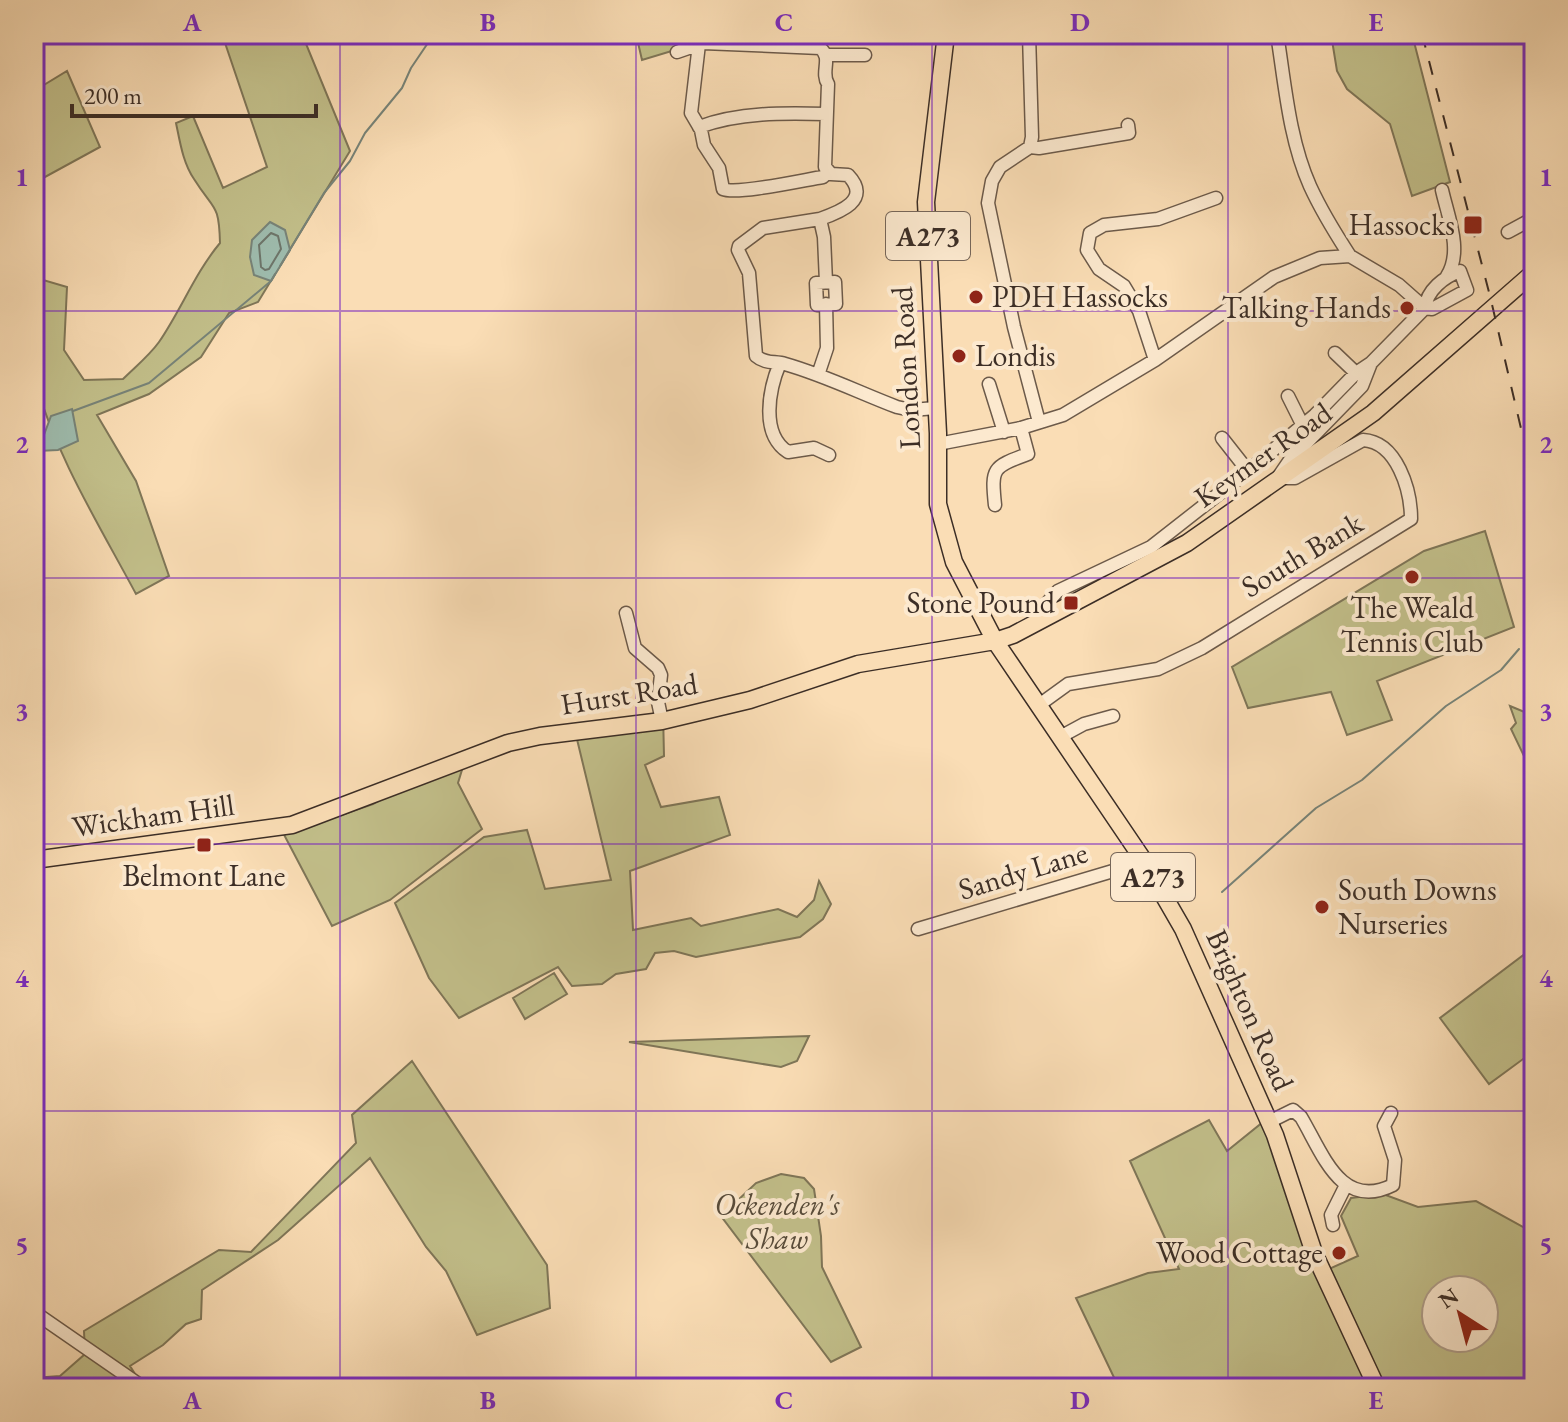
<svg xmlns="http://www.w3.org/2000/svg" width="1568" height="1422" font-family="'EB Garamond',serif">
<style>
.green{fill:#c2bf8a;stroke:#7f7658;stroke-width:2;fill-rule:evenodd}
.water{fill:#9ebcae;stroke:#778378;stroke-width:2}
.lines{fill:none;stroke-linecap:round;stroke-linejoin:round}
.shore{stroke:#6d756a;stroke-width:2}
.stream{stroke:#778378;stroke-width:2}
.minor-casing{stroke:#6c5a4a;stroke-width:15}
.major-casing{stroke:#3c2e26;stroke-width:19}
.minor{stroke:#fce9cf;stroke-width:12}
.major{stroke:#faddb5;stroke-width:16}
.rail{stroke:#3c2e26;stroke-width:2;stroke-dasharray:14 14;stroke-linecap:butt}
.grid{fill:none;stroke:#7b2cbf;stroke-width:2;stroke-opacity:0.55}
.poi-dot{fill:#8f2418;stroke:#fce9cf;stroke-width:3}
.labels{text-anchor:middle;stroke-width:8;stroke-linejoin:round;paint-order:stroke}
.shield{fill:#fce9cf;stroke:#766659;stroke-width:2}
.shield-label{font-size:28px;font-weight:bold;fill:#3c2e26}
.poi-label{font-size:30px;fill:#3c2e26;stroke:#fce9cf;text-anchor:end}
.street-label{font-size:30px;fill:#3c2e26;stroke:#fce9cf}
.park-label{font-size:30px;font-style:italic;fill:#574b3a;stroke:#fce9cf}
.neatline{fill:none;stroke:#7b2cbf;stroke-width:3}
.grid-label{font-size:26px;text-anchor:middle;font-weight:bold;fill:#7b2cbf}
</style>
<rect width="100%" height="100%" fill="#faddb5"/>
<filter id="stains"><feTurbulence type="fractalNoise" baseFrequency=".0025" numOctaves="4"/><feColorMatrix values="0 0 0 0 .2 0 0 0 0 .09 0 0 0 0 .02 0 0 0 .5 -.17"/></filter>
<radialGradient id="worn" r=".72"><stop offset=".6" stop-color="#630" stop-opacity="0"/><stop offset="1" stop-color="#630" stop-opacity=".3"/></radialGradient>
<path class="green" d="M222,34H302L350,151L258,302L229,313L201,357L149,394L97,415L136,481L169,576L136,594C98,523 56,456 34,378V233L43,280L67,287L64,350L84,380L123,379C135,367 149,356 159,342C181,310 195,273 220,243C219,202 214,211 194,179C183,163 180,142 176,123L193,116L223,188L267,167Z
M636,34H863L862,42L718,37L642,60Z
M1331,34H1412L1450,182L1412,196L1390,124L1347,89L1337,71Z
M67,71L100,147L34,183V91Z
M1485,531L1514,627L1377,681L1392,720L1347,735L1331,692L1248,708L1232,667L1424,551Z
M1510,706L1534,716V777L1511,729L1516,723Z
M663,712L664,756L645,765L661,807L719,797L730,835L630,871L633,930L691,918L701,926L778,909L797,917L814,900L819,881L831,904L823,919L800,937L696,957L674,951L655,953L646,969L616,974L602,984L572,986L558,967L459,1018L429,978L395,903L484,837L527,830L545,889L611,880L575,731Z
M465,760L458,783L482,829L390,900L332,926L280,827L324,821L373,804L412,782Z
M1534,947V1051L1489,1084L1440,1018Z
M554,973L567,994L525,1019L513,998Z
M809,1036L797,1061L781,1067L629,1042Z
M412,1061L547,1265L550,1308L477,1335L446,1271L426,1247L370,1158L278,1240L202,1290L201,1319L186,1324L163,1345L130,1366L144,1388H34V1378L60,1376L85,1354L84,1331L219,1250L251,1252L356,1143L352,1115Z
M1268,1118L1327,1270L1358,1256L1341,1216L1351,1198L1383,1194L1418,1207L1476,1201L1534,1233V1388H1119L1076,1298L1148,1273L1179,1269L1130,1161L1209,1120L1227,1151ZM1436,1290H1484V1338H1436Z
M781,1174L804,1178L814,1189L821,1236L822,1267L861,1347L831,1362L721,1216L756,1183Z"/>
<path class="water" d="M270,222L285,230L290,250L271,281L254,275L250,257L252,240Z
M72,409L78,441L58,450L38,451L51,416Z"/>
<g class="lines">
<path class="shore" d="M271,233L278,236L281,249L269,269L265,270L261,267L259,245Z"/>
<path class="stream" d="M280,266L324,193L350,161L365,133L402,88L411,68L434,34
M73,411L149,383L271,281L275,274
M1222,892L1316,808L1362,780L1446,706L1501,670L1519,649"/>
<defs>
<path id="minor" d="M1029,34L1032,137L1030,147L1000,167L992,181L988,203L1014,327L1039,422
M1277,34C1285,84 1289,139 1310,186C1321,210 1335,233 1350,256
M699,44L691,113L701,130L704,145L719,168L723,189C737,195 804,180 823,177L827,173
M677,52L703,43L820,48C833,58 820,72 828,84L825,167L831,174L848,175C872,200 840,212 820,219L824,237L826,282
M826,55H865
M699,127C739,112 784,113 826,114
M1030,147L1039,148L1129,133L1128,125
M1442,190C1448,217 1463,251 1447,276
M820,219L763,228L739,246L738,250L749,273L756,356C765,364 775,361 785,364C824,375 860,393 897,407L911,410L936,408
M1508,232L1534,218
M835,282L836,304L817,305L816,283Z
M1335,353L1356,373
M1155,360L1139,311L1124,286L1099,269L1087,250L1090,233L1104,225L1158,219L1216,198
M780,363C769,389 760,434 788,452L814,448L829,455
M818,375L827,348L826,304
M989,384L1004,432
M1288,396L1302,424
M1222,438L1248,471
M938,444L1021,428L1063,415L1155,360L1274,277L1320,258L1350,256L1399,285L1425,308
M1279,476L1290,460L1362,386L1371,363L1425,308C1427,290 1444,277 1460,271L1467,290L1432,309L1425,308
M995,505C991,467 993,467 1028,454L1021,428
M626,613L635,648L658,668L661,675L658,702L662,721
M1036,623V615L1058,591L1151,547L1248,471L1315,415L1356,373L1371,363
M1039,705L1068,684L1158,669L1202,648L1411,519C1411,490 1397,442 1363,440L1295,478H1280
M1060,737L1084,724L1113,716
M918,929L1113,871L1142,858
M1269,1122L1293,1110L1301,1117C1323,1154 1341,1211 1393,1185L1395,1160L1384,1126L1391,1113
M1333,1225L1331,1215L1346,1185
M34,1312L144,1388"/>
<path id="major" d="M946,34L926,202L938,433V504L954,562L995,641L1142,858L1183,929L1275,1135L1314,1253L1377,1388
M34,860L292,825L508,743L540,736L662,721L750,700L858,664L995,641L1013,635L1187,543L1373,413L1534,272"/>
</defs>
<use href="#minor" class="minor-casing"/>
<use href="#major" class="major-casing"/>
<use href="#minor" class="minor"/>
<use href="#major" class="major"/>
<path class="rail" d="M1422,34L1490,296L1534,484"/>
</g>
<path class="grid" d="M340,34V1388M636,34V1388M932,34V1388M1228,34V1388M34,311H1534M34,578H1534M34,844H1534M34,1111H1534"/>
<g class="poi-dot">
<rect x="1463" y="215" width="20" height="20" rx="4"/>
<circle cx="976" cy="297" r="8"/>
<circle cx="1407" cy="308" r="8"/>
<circle cx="959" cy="356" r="8"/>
<circle cx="1412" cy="577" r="8"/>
<rect x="1063" y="595" width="16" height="16" rx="4"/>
<rect x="196" y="837" width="16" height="16" rx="4"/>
<circle cx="1322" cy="907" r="8"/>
<circle cx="1339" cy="1253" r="8"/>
</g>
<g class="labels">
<g class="shield">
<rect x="886" y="212" width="84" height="48" rx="6"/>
<rect x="1111" y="853" width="84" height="48" rx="6"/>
</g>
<g class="shield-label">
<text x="928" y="246">A273</text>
<text x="1153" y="887">A273</text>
</g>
<g class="poi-label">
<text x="1455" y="235">Hassocks</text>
<text x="992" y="307" text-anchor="start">PDH Hassocks</text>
<text x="1391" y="318">Talking Hands</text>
<text x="975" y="366" text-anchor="start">Londis</text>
<text x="1055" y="613">Stone Pound</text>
<text x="1412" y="618" text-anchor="middle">The Weald<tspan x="1412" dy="34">Tennis Club</tspan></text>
<text x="204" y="886" text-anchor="middle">Belmont Lane</text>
<text x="1338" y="900" text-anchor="start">South Downs<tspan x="1338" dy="34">Nurseries</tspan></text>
<text x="1323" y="1263">Wood Cottage</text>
</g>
<g class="street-label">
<text transform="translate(906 368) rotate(-93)" y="10">London Road</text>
<text transform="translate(1263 455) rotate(-35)" y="10">Keymer Road</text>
<text transform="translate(1302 555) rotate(-31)" y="10">South Bank</text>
<text transform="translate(629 694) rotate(-9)" y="10">Hurst Road</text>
<text transform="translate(153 816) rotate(-8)" y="10">Wickham Hill</text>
<text transform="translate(1023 871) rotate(-17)" y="10">Sandy Lane</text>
<text transform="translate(1250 1010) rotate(66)" y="10">Brighton Road</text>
</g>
<g class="park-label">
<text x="777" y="1215">Ockenden's<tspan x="777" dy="34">Shaw</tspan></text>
</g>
</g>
<rect width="1568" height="1422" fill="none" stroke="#faddb5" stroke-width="88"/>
<g transform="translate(1460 1314) rotate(324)"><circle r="38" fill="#fce9cf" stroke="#af9e8b" stroke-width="2"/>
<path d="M0-6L14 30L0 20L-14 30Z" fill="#8f2418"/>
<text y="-12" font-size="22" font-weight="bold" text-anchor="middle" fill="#3c2e26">N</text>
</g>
<path d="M72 104v12h244v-12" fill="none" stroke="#3c2e26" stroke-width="4"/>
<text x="84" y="104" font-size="24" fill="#3c2e26" stroke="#fce9cf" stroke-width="6" paint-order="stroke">200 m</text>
<rect x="44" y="44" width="1480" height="1334" class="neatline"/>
<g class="grid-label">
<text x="192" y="31">A</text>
<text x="488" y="31">B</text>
<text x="784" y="31">C</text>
<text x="1080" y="31">D</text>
<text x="1376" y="31">E</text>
<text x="22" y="186">1</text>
<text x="1546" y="186">1</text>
<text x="22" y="453">2</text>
<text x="1546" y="453">2</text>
<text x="22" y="720">3</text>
<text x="1546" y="720">3</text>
<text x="22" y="987">4</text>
<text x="1546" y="987">4</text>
<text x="22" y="1254">5</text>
<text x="1546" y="1254">5</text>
<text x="192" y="1409">A</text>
<text x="488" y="1409">B</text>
<text x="784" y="1409">C</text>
<text x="1080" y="1409">D</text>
<text x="1376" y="1409">E</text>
</g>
<rect width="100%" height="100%" filter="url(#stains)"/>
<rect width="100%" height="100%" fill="url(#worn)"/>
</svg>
